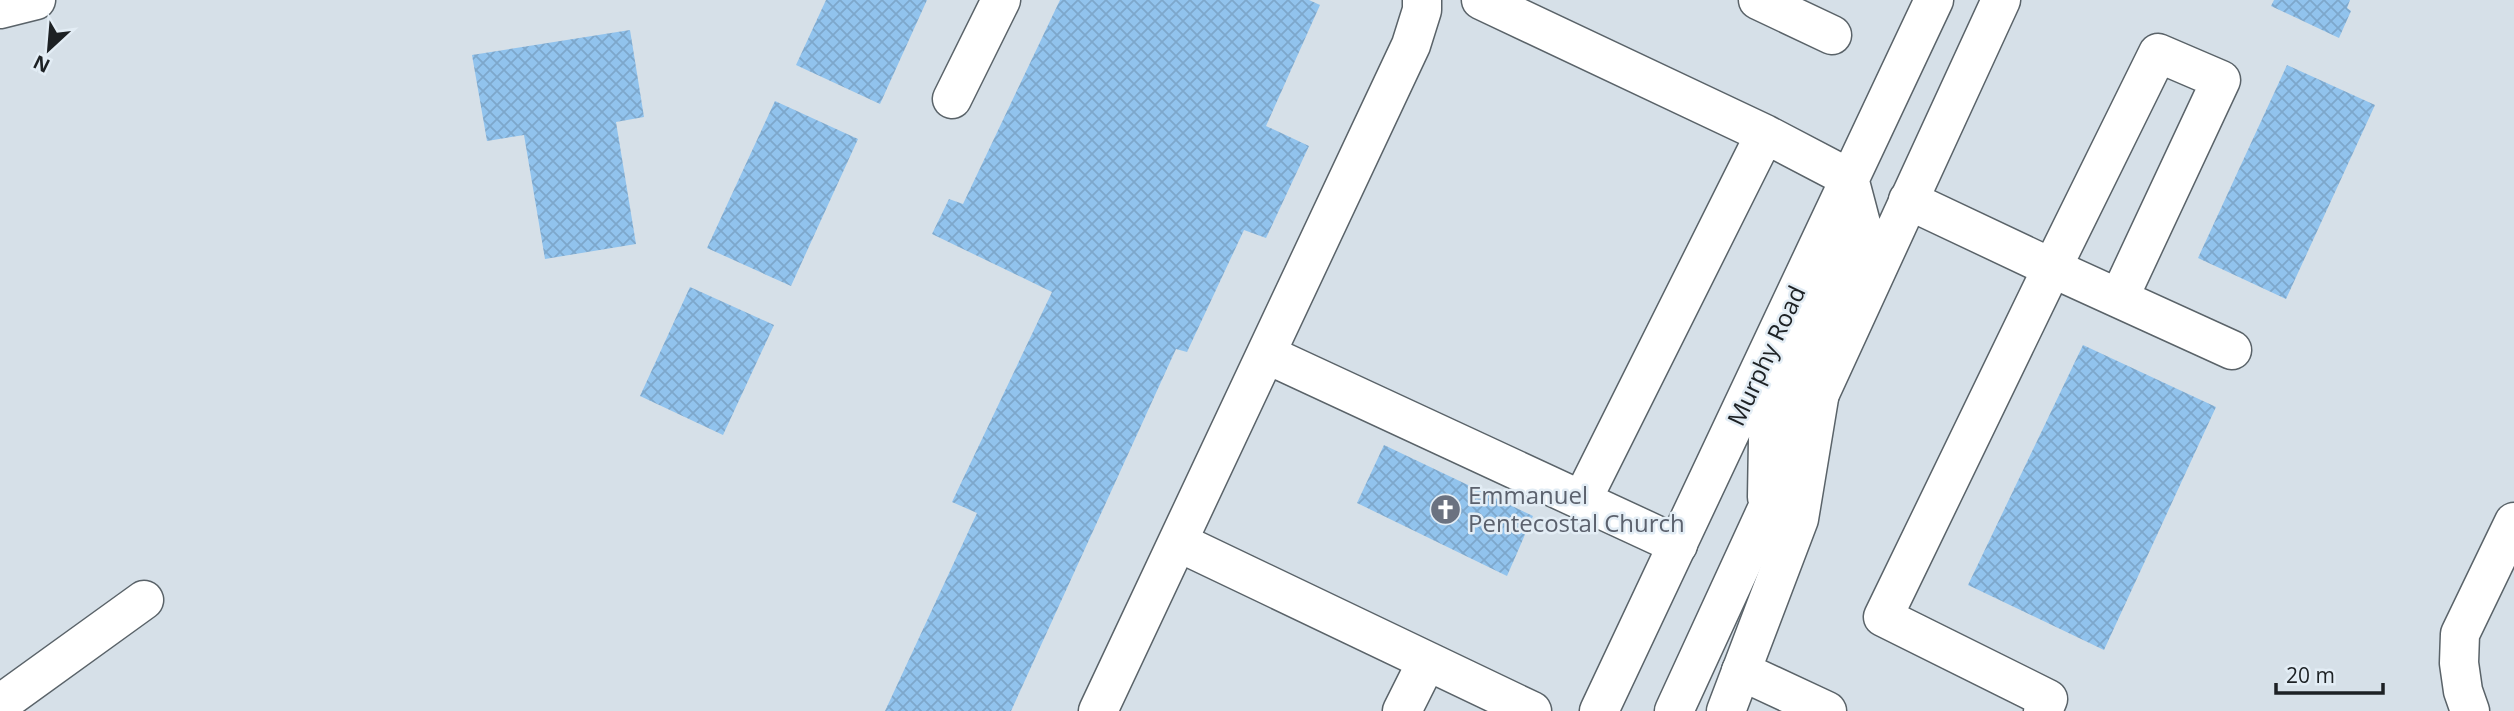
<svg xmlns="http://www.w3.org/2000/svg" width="2514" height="711" font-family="'Open Sans',sans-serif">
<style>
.building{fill:url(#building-cross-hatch)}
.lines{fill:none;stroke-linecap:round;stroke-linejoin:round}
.minor-casing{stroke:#5a6369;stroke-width:41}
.major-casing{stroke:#5a6369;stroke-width:41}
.highway-casing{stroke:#5a6369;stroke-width:41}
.minor{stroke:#fff;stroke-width:38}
.major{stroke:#fff;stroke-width:38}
.highway{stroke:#fff;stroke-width:38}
.labels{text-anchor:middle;stroke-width:5;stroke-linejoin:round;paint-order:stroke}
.street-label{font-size:24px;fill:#1d2124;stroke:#e3edf5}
.worship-label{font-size:24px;fill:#5b616d;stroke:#e3edf5;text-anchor:start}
</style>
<defs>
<pattern id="building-cross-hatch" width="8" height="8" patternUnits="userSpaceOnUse" patternTransform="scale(1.75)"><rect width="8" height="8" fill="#91c3ed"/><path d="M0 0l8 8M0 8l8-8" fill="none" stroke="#7da7cb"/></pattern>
</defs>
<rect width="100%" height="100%" fill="#d6e0e8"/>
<path class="building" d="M826,0H927L880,104L796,65Z
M1060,0H1309L1320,5L1266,126L1309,146L1266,238L1244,230L1187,352L1176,349L1011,711H885L977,513L952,502L1052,292L932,234L949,199L963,204Z
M2274,0H2350L2347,8L2351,11L2339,38L2271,6Z
M630,30L644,117L616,122L636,244L545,259L524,135L487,141L472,55Z
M2287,65L2375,105L2286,299L2198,258Z
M775,101L858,139L791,286L707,248Z
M690,287L774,325L723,435L640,396Z
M2083,345L2216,407L2104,650L1968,585Z
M1384,445L1533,516L1507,576L1357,503Z"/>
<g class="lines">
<defs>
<path id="minor" d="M1481,0L1765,134L1849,178
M1758,0L1832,35
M0,9L36,0
M952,99L1001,0
M1908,200L2052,268L2158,53L2221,80L2119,298
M1266,354L1678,545
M1582,500L1765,134
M1178,542L1532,711
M1741,671L1827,711
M0,704L144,600
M1098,711L1411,45L1422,10V0
M1402,711L1427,661
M2043,711L2048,699L1883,617L2052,268L2232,350
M2470,711L2463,691L2459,663L2460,634L2514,522"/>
<path id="major" d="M1767,497L1768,439L1863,231L1849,178
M1599,711L1934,0
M1674,711L2001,0"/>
<path id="highway" d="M1726,711L1799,519L1820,392"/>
</defs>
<use href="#minor" class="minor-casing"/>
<use href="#major" class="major-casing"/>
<use href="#highway" class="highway-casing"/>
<use href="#minor" class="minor"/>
<use href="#major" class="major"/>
<use href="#highway" class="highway"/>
</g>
<defs>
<symbol id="church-disc" viewBox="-11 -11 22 22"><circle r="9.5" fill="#6b7280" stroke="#e3edf5"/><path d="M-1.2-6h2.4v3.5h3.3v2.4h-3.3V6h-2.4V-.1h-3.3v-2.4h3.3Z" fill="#fff"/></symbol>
</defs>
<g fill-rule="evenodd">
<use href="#church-disc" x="1428" y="492" width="35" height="35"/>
</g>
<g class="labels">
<g class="street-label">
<text transform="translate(1767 356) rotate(-65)" y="8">Murphy Road</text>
</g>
<g class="worship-label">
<text x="1468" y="504">Emmanuel<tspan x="1468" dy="28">Pentecostal Church</tspan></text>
</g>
</g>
<g transform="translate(49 49) rotate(206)" stroke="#e3edf5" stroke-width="5" paint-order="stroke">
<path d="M0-5L12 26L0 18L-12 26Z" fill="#1d2124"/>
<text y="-10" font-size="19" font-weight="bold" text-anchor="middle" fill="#1d2124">N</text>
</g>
<path d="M2276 683v10h107v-10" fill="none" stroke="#1d2124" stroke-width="3.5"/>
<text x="2286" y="683" font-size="21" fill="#1d2124" stroke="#e3edf5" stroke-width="5" paint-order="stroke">20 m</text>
</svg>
